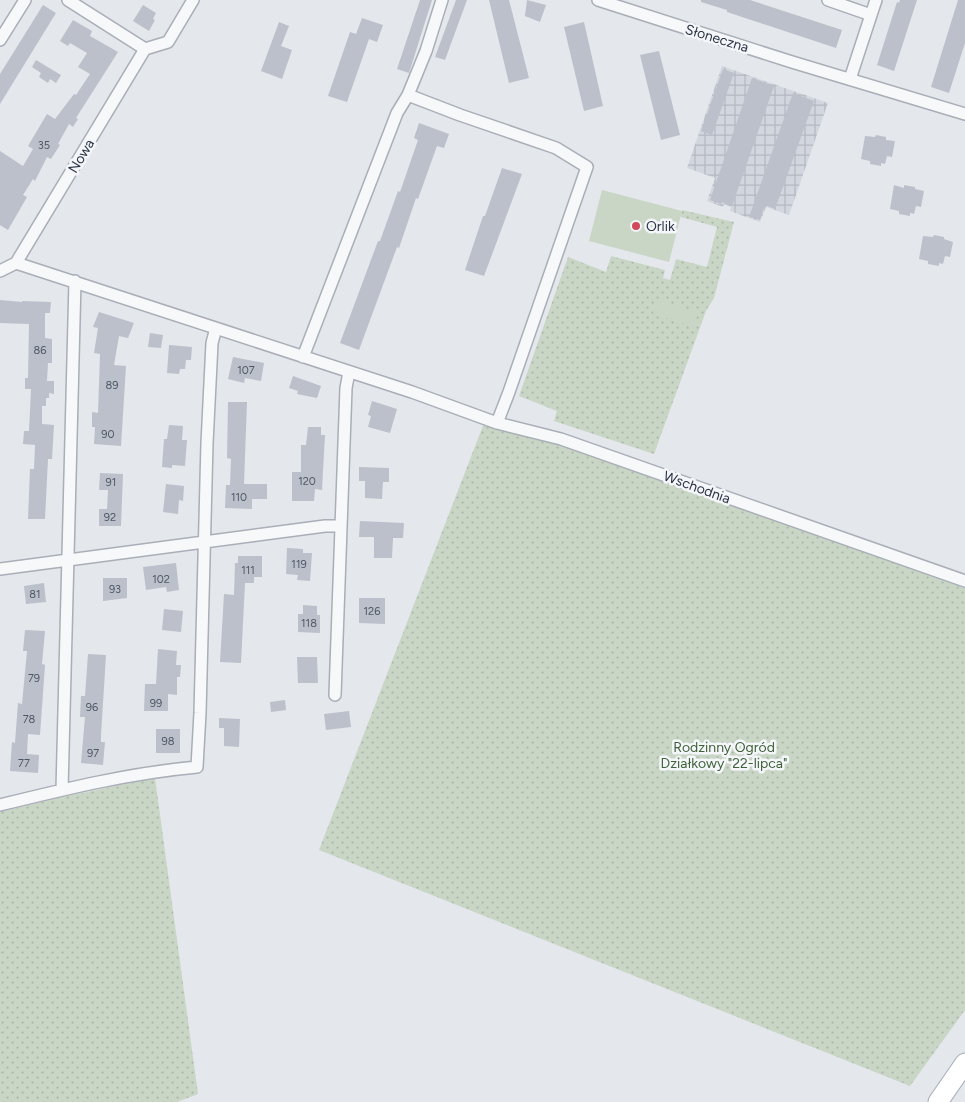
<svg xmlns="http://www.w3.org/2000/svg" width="965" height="1102" font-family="Figtree,sans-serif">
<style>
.industrial{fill:url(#industrial-grid)}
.green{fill:url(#green-dots)}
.pitch{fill:#c9d6c5}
.building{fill:#bbc0ca}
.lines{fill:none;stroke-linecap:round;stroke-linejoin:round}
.minor-casing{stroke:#a9aeb7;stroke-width:14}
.primary-casing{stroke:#a3abb8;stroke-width:21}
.minor{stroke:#f7f8fa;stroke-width:11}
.primary{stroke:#fff;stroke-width:19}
.poi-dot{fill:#d1495b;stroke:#f4f6f9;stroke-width:2}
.labels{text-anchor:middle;stroke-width:5;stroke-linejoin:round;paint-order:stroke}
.number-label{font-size:11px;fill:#4f5766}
.street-label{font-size:14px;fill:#2b3445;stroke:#f4f6f9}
.poi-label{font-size:14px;fill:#2b3445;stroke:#f4f6f9;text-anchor:start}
.park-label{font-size:14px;fill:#3f6138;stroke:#f4f6f9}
</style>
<defs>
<pattern id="industrial-grid" width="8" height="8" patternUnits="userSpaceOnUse" patternTransform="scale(1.25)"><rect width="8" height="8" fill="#d2d6de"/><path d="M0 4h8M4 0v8" fill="none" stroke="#b4b8c0"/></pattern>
<pattern id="green-dots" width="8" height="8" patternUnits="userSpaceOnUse" patternTransform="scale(1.25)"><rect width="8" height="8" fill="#c9d6c5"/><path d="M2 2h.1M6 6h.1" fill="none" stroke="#adb8ab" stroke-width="1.8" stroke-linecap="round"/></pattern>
</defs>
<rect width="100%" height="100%" fill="#e4e7ec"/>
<path class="industrial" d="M722,66L828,103L789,215L766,207L760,222L730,211L731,207L724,204L723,207L707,201L715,178L687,168Z"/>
<path class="green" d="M682,210L734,222L714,298L706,311L654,454L554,421L557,411L519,396L568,257L606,272L611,256L665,270L663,278L670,280L676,259L707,267L717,227L681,217Z
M486,418L965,588V1010L910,1086L319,850Z
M155,778L198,1094L177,1102H0V812L58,798Z"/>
<path class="pitch" d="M602,190L682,211L669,262L589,241Z
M657,299L698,313L693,327L653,313Z"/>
<path class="building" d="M420,0H432L409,73L397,69Z
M456,0H467L445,60L435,57Z
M489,0H509L529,78L509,83Z
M527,0L546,5L540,22L525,16Z
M701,0H750L842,30L836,48L727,12V10L701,2Z
M900,0H917L894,71L877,65L897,2L899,3Z
M958,0H965V43L949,93L931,87Z
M43,5L56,13L0,104V74Z
M143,5L156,13L153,19L155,20L149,31L133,21Z
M362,18L383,25L377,42L369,39L347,102L328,96L350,32L356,34Z
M73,20L92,31L90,36L118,52L76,118L78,119L73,127L69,124L58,144L60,145L51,159L47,157L35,181L33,179L23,195L27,197L8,230L0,225V151L23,166L33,149L28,146L47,114L55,119L74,94L76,95L90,74L78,67L87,53L70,43L68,46L60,41Z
M279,22L289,26L281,46L292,50L282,79L261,71Z
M584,22L603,106L584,111L564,27Z
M659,51L680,135L661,140L640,55Z
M36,60L61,75L56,83L50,79L48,83L39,77L41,73L32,67Z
M723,69L734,73L712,135L701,131Z
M752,78L774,86L732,206L722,202L721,204L710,200Z
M793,93L814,101L775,209L765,205L760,220L749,217Z
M419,123L449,134L444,148L437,146L418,199L416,198L399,248L397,247L359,350L340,343L378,241H380L398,191L400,192L418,140L414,138Z
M876,135L886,137V140L895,141L892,157L887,156L885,164L881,163V166L870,164V161L861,159L865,136L875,137Z
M502,168L522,174L484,276L465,270L483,216H485Z
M894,185L904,188V185L915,187V189L924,191L921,207L916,206L914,214L910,213V216L899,214V211L890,209Z
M934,235L944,237V239L953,242L950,257L945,256L943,264L939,263V266L928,264V261L919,259L923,236L933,237Z
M0,300L22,302V301L51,302L50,313H45V338L52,339V363H48L47,381H54V394L49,393V398H46V406H42V424L54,425L52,459H48L45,519H28L30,469H34L35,445L23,444L24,431H29L31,389H25V378H28L29,324L0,323Z
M99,312L134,323L128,338L119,336L114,365L126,366L121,446L94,444L95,427H92V412L98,413L100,354L94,353L98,328L93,327Z
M150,333L163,335L161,348L148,347Z
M169,345L192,347L191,360H186L185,369H180L179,374L167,373Z
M233,357L264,363L261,381L245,378L244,383L228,379Z
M293,376L321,386L317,398L297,394L298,391L289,388Z
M372,401L397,409L390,433L368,427L371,416L368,415Z
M228,402H247L244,484H267V499H252V509L225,508L226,485H230L231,459L227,458Z
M169,425L183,426L182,440H187L185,466L172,465V468L162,467L164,439H167Z
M308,427H321V435H325L322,490L315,489L314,501H292V472H301V445H306Z
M359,467L389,468V482H383L382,499L365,498V481H359Z
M100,473L123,474L121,526H99V509H107L108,490H99Z
M166,484L184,486L183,501L179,500L178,514L163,512Z
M360,521L404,523L403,538H393L392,558H374V537H359Z
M287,548L303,549V553H312L310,581L297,580L298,575L286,574Z
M238,556H262V577H254V583H245L241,663L220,662L224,594L234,595L235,563H238Z
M176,563L179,590L167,592L166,587L146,590L143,567Z
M103,578H127V598L103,601Z
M44,583L46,602L26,604L24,586Z
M359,598H385V624L359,623Z
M303,605L317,606V615H320V633L298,632V614H303Z
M164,609L183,611L181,632L162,630Z
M25,630L45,631L42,664L45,665L40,735L28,734L27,754L39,755L38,773L10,771L12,742L15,743L18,703L22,704L27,651H23Z
M158,649L177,651L176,665H181L180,677H177V695L168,694V711H144L145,684H156Z
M88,654L106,655L101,735V742H105L103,765L81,763L85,717H80L81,696H85Z
M297,657H317L318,683H298Z
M285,700L286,710L271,712L270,702Z
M349,711L351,727L326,730L324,714Z
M219,718L240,719L239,747L224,746V728H219Z
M156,729H180V753H156Z"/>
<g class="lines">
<defs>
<path id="minor" d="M68,0L145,49
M442,0L426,51L408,95L460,115L556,148L587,167L509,392L497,423
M598,0L792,62L965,114
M828,0L871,15L850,79
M871,15L876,0
M0,40L25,0
M16,263L145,49L168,42L193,0
M0,271L16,263L412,392L497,423L561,439L965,581
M303,357L397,113L408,95
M0,569L325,526H340
M335,695L346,388L349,372
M62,790L75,281
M0,805C65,789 130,773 197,767L200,713L207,443L212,343L216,328"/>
<path id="primary" d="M938,1102L965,1063"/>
</defs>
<use href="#minor" class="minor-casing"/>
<use href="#primary" class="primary-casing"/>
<use href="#minor" class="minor"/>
<use href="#primary" class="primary"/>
</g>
<circle class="poi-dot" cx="636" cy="226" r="5"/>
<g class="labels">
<g class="number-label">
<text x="44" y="149">35</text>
<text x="40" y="354">86</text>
<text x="246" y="374">107</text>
<text x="112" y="389">89</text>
<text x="108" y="438">90</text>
<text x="307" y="485">120</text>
<text x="111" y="486">91</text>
<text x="239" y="501">110</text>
<text x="110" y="521">92</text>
<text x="299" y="568">119</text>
<text x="248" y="574">111</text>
<text x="161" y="583">102</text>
<text x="115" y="593">93</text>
<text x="35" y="598">81</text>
<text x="372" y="615">126</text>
<text x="309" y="627">118</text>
<text x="34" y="682">79</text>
<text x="156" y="707">99</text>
<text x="92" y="711">96</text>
<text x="29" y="723">78</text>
<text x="168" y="745">98</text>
<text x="93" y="757">97</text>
<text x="24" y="767">77</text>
</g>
<g class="street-label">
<text transform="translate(717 38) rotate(17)" y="5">Słoneczna</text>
<text transform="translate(81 156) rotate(-59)" y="5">Nowa</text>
<text transform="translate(697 487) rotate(20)" y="5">Wschodnia</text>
</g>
<g class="poi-label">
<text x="646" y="231">Orlik</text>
</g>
<g class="park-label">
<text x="724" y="752">Rodzinny Ogród<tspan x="724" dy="16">Działkowy "22-lipca"</tspan></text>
</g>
</g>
</svg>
